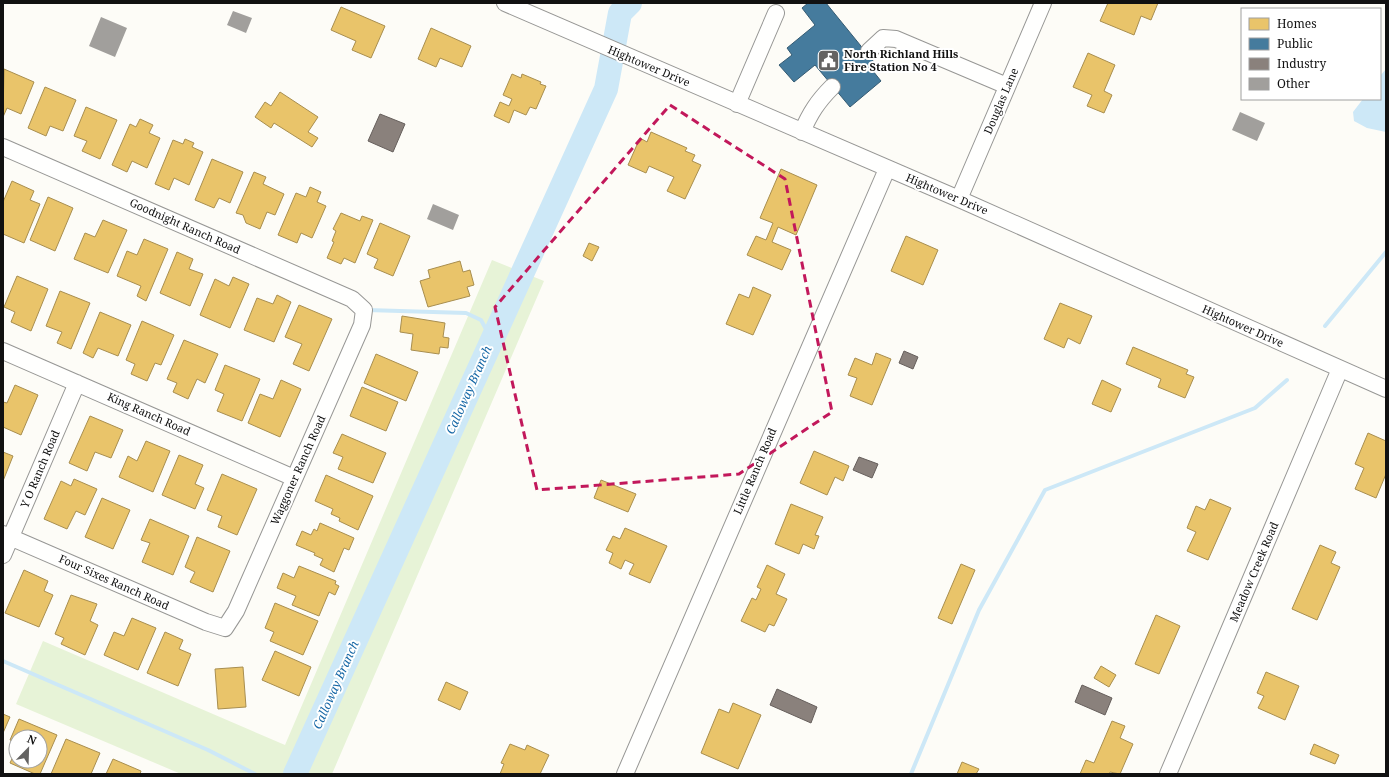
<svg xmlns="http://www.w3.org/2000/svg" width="1389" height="777" font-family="'Noto Serif',serif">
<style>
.green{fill:#e7f3d7}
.water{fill:#cde8f7}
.homes{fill:#e9c46a;stroke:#a88e4f}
.public{fill:#457b9d;stroke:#355b73}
.industry{fill:#8a817c;stroke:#665f5c}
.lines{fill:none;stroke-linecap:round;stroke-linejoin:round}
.stream{stroke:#cde8f7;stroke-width:4}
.river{stroke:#cde8f7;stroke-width:24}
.building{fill:#a19f9c}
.minor-casing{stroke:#979795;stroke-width:18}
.minor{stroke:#fffffe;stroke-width:16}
.marked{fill:none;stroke:#c2185b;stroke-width:3;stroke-dasharray:8 5;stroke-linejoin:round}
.labels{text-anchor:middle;stroke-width:4;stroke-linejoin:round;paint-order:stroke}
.poi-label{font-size:11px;font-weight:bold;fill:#111;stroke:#fff;text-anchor:start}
.street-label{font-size:11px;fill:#111;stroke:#fff}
.water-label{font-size:12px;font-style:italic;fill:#1768a6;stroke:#fff}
</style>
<rect width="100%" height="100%" fill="#fdfcf7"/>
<path class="green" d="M492,260L544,281L332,774H181L16,704L43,641L285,745Z"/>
<path class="water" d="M1386,69V132L1367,128L1354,121L1353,112L1363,99H1380V76Z"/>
<path class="homes" d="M1108,3H1158L1151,20L1141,16L1134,35L1100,21Z
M341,7L385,26L371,58L352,50L356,41L331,30Z
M431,28L471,46L462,67L440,58L436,67L418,59Z
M1088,53L1115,65L1104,91L1112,95L1104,113L1087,106L1092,95L1073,87Z
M4,69L34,82L21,114L7,108L3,117Z
M512,74L521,78L522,74L541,82L540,84L546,86L536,109L530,107L526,115L514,110L509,123L494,116L500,102L509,106L512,99L503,95Z
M45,87L76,100L63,131L50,126L46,136L28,128Z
M280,92L318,117L308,132L318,138L312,147L274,123L271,128L255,117L265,102L271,106Z
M86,107L117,120L100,159L82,151L87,141L74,136Z
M140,119L153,125L149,133L160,138L147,168L132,161L127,172L112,165L130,124L136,127Z
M651,132L687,148L685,151L695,155L692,161L701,165L685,199L667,191L674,177L649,166L646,173L628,165L640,138L647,142Z
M185,139L194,143L192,147L203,152L189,185L174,178L169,190L155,184L173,140L183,144Z
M212,159L243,172L230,203L219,198L214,208L195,200Z
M781,169L817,185L796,235L778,227L772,242L791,250L782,270L747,255L756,236L766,240L773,223L760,218Z
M254,172L266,177L263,184L284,194L275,215L267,212L260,229L246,223L243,215L236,213Z
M12,181L34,191L30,200L40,204L24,243L3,234V202Z
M310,187L321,192L317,202L326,206L312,238L301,233L297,243L278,235L296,193L306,197Z
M48,197L73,208L55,251L30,240Z
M341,213L360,221L362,216L373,220L355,263L344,258L341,264L327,258L334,242L332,241L336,231L333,229Z
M103,220L127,230L108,273L74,259L85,233L95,237Z
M380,223L410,236L393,276L374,268L378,259L367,254Z
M906,236L938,250L923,285L891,271Z
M144,239L168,249L146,301L137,296L141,286L117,276L127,251L137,255Z
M589,243L599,247L592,261L583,256Z
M177,252L193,259L189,269L203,274L190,306L160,293Z
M460,261L463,272L470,270L474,285L467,287L470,296L428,307L420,281L430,278L428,270Z
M17,276L48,289L31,331L11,322L15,312L4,307Z
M233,277L249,284L230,328L200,315L215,279L229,286Z
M753,287L771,295L753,335L726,324L739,294L749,298Z
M60,291L90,303L71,349L57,343L62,332L46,326Z
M277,295L291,302L274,342L244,330L257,298L273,304Z
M1060,303L1092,316L1080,344L1068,338L1064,348L1044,339Z
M299,305L332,319L309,371L293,364L302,344L285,337Z
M100,312L131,325L118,356L98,348L93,358L83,353Z
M402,316L445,323L443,337L449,338L448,348L440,347L439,354L411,350L413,334L400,332Z
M142,321L174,335L161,365L155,363L147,381L131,374L135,364L126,360Z
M184,340L218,354L205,383L197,379L188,399L173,392L177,383L167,379Z
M1133,347L1188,370L1186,374L1194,377L1185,398L1158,387L1161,379L1126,364Z
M876,353L891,359L872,405L850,396L857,378L848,375L855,358L872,365Z
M376,354L418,372L406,401L364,383Z
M225,365L260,379L242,421L217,411L224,394L215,390Z
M281,380L301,389L280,437L248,423L260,394L273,399Z
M1102,380L1121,389L1111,412L1092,404Z
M15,385L38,395L21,435L3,427V402L7,403Z
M362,387L398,402L386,431L350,416Z
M90,416L123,430L111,458L95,452L87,471L69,463Z
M1368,433L1386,441V474L1376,498L1355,489L1364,468L1355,464Z
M342,434L386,453L373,483L338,469L343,457L333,453Z
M146,441L170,451L153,492L119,477L128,456L137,461Z
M814,451L849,466L843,481L835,477L827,495L800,483Z
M3,452L13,456L3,481Z
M179,455L203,465L195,484L204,488L195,509L162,495Z
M222,474L257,489L237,535L218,527L222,516L207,510Z
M326,475L373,496L358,530L339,521L340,518L331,514L333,509L315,501Z
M74,479L97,489L85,515L76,511L67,529L44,519L61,481L71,486Z
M601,480L636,494L628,512L594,498Z
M102,498L130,510L113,549L85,537Z
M1210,499L1231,508L1208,560L1187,551L1196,532L1187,528L1196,506L1205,510Z
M791,504L823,517L815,535L819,536L814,549L803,544L799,554L775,544Z
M150,519L189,536L173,575L142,562L150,543L141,540Z
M320,523L354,538L349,550L344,548L334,572L320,565L323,559L314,555L315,553L296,545L302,531L311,535L314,529L317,531Z
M625,528L667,546L650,583L629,574L634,564L625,560L621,569L609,563L613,553L606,550L613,536L620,539Z
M197,537L230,551L213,592L190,582L195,572L185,567Z
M1320,545L1336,552L1331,563L1340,567L1317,620L1292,609Z
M961,564L975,570L952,624L938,618Z
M767,565L785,574L776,594L787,599L774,626L769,624L765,632L741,621L752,598L756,600L761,589L757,587Z
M299,566L336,581L335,584L339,586L335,595L329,592L319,616L292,605L296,596L277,588L283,573L294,578Z
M24,570L48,581L44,591L53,595L39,627L5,613Z
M71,595L97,604L90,621L98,625L85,655L61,644L64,638L55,634Z
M275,603L318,621L303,655L270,641L274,632L265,628Z
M1156,615L1180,626L1159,674L1135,664Z
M132,618L156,628L138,670L104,655L114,632L124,636Z
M165,632L183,640L179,649L191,654L178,686L147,673Z
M275,651L311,667L299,696L262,680Z
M1101,666L1116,675L1109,687L1094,678Z
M243,667L246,707L218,709L215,669Z
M1266,672L1299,686L1285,720L1258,708L1264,696L1257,693Z
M446,682L468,692L460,710L438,700Z
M733,703L761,715L738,769L701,753L719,709L729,713Z
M3,714L10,717L3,733Z
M19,719L57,735L40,774H35L10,763L16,750V761H40V737H16V743L10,740Z
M1112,721L1125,726L1120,738L1133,744L1120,774L1110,772L1109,774H1080L1086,760L1094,763Z
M66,739L100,753L91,774H51Z
M510,744L525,750L527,745L549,755L540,774H500L504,764L501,763Z
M1314,744L1339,755L1335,764L1310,754Z
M113,759L141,771L140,774H106Z
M962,762L979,769L976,774H957Z"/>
<path class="public" d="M808,3H826L878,67L873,71L881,81L850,107L815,65L794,82L779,65L792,55L787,48L815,25L802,8Z"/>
<path class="industry" d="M380,114L405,124L393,152L368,141Z
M904,351L918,357L913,369L899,363Z
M859,457L878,464L872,478L853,470Z
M1082,685L1112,698L1105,715L1075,702Z
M777,689L817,707L811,723L770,705Z"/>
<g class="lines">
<path class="stream" d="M367,310L466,313L481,320L487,331L476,375
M1325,326L1386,252
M3,661L208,750L255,774
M911,774L979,610L1045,490L1255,408L1287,380"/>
<path class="river" d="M295,774L606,89L620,13L630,3"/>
</g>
<path class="building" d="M233,11L252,18L246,33L227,25Z
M101,17L127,28L115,57L89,46Z
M1240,112L1265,123L1257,141L1232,130Z
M433,204L459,215L453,230L427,219Z"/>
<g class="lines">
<defs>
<path id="minor" d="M505,3L959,199L1386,389
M869,51L883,38L896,39L1007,86
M737,104L776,13
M802,132C810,113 818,101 832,87
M3,147L352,299L364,310L362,325L236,611L225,628L206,622L3,534
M959,199L1043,3
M3,351L294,478
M3,555L77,383
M625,774L887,169
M1168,774L1340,369"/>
</defs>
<use href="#minor" class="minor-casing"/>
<use href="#minor" class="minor"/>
</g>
<path class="marked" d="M670,105L785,179L832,412L739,474L537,490L495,307Z"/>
<defs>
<symbol id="civic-square" viewBox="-11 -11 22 22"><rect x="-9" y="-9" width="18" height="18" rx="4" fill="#646362" stroke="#fff"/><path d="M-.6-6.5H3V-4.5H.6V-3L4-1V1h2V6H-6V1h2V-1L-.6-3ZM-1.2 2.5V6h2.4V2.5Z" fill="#fff"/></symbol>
</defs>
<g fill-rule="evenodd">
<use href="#civic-square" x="816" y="48" width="25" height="25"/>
</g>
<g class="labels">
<g class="poi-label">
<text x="844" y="58">North Richland Hills<tspan x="844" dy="13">Fire Station No 4</tspan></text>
</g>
<g class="street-label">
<text transform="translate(649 66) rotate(23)" y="4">Hightower Drive</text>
<text transform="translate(1001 101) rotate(-67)" y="4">Douglas Lane</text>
<text transform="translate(947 194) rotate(23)" y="4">Hightower Drive</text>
<text transform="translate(185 226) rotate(24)" y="4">Goodnight Ranch Road</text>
<text transform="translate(1243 326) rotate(24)" y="4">Hightower Drive</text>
<text transform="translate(149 414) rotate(24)" y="4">King Ranch Road</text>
<text transform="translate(40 469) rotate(-67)" y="4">Y O Ranch Road</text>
<text transform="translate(298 470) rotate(-66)" y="4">Waggoner Ranch Road</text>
<text transform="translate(755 471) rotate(-67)" y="4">Little Ranch Road</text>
<text transform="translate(1254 572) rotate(-67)" y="4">Meadow Creek Road</text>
<text transform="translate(114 582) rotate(24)" y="4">Four Sixes Ranch Road</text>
</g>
<g class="water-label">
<text transform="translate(469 390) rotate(-66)" y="4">Calloway Branch</text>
<text transform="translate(336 685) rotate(-66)" y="4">Calloway Branch</text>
</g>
</g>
<rect width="1389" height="777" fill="none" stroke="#111111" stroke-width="8"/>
<rect x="1241" y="8" width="140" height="92" fill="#ffffff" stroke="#a0a0a0"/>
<rect x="1249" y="18" width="20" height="12" fill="#e9c46a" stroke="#a0a0a0"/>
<text x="1277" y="28" font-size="12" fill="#111111">Homes</text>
<rect x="1249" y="38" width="20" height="12" fill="#457b9d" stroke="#a0a0a0"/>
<text x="1277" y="48" font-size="12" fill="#111111">Public</text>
<rect x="1249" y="58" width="20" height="12" fill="#8a817c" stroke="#a0a0a0"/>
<text x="1277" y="68" font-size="12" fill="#111111">Industry</text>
<rect x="1249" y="78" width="20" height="12" fill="#a19f9c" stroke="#a0a0a0"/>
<text x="1277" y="88" font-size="12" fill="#111111">Other</text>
<g transform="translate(28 749) rotate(23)"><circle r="19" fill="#ffffff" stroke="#a0a0a0"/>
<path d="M0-3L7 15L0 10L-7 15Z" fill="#646362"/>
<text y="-6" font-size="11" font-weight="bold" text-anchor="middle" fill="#111111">N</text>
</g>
</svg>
